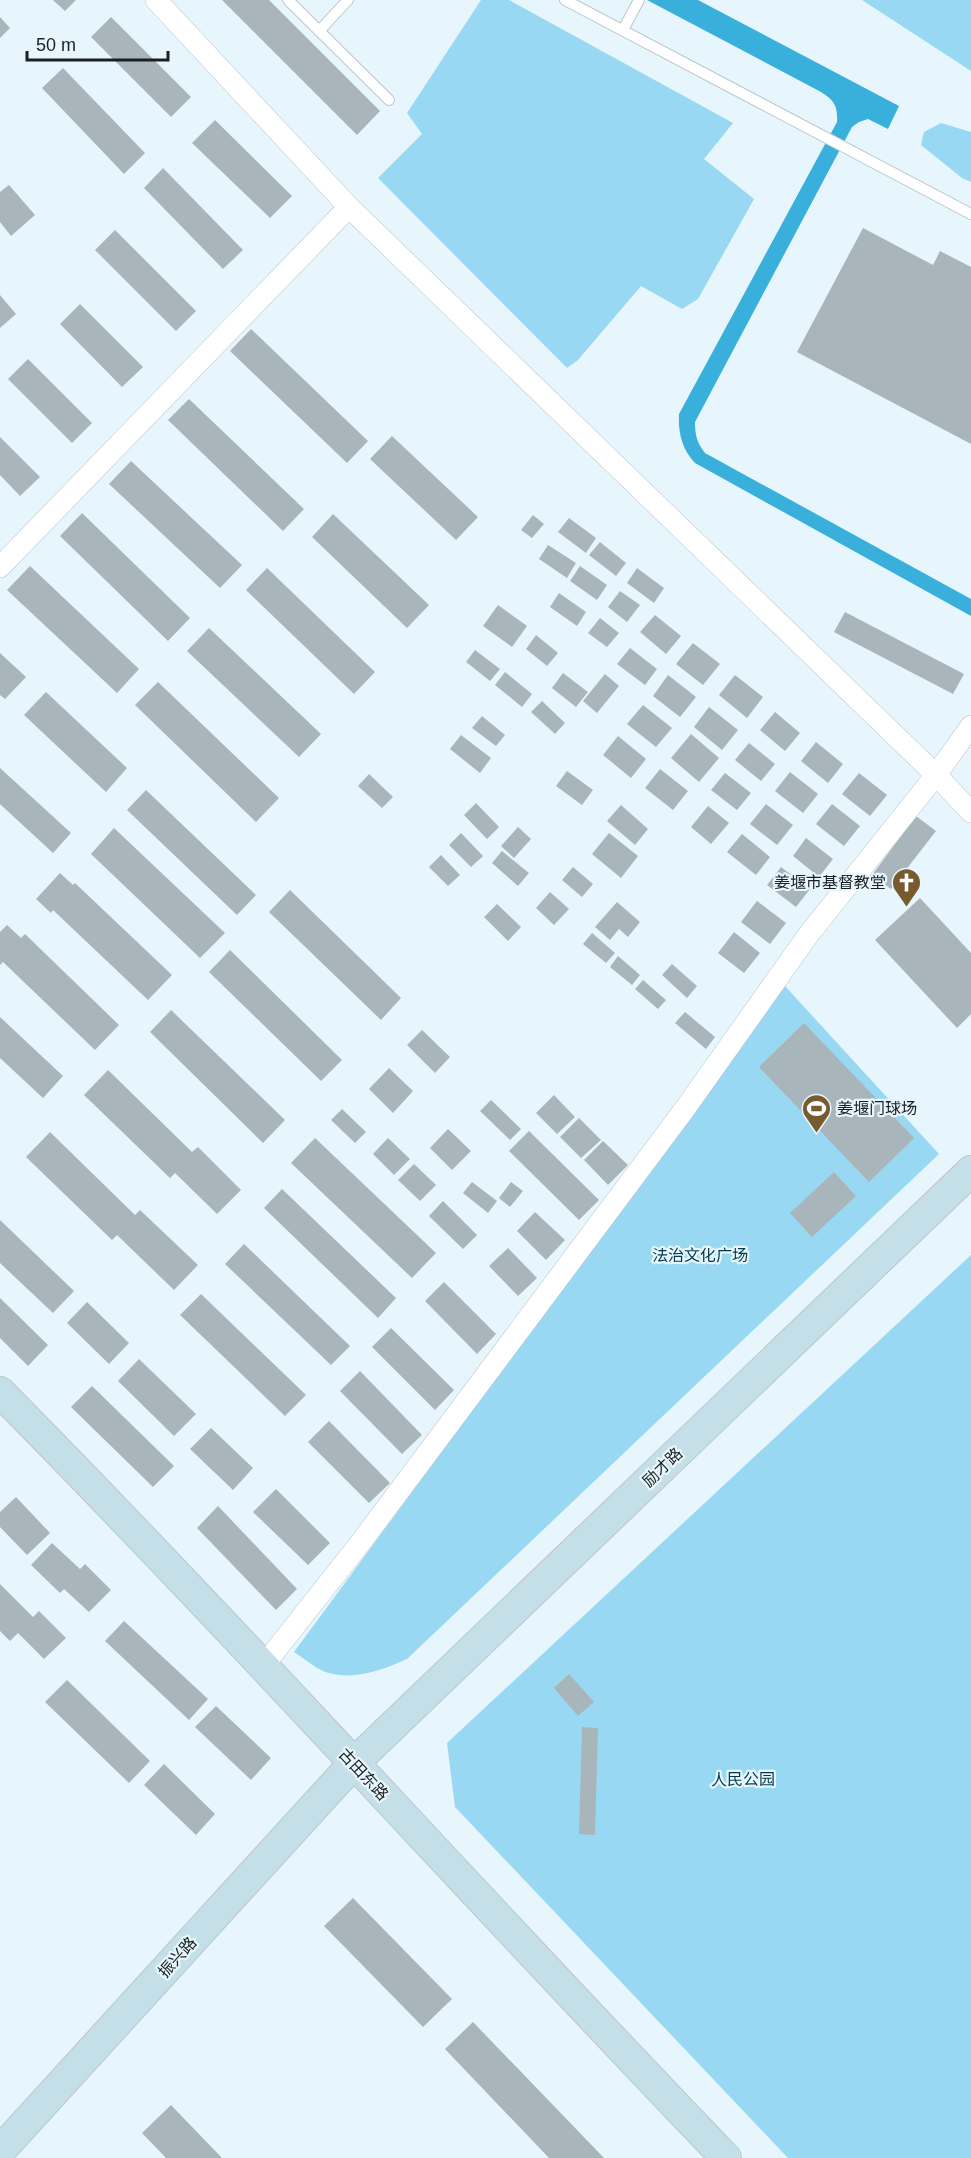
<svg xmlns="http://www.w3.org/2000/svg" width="971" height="2158" font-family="Arial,'Noto Sans SC',sans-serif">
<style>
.green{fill:#98d8f3}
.water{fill:#39b0db}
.building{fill:#a8b6bc}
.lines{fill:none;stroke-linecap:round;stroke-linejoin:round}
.lane-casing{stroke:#b9c7ce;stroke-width:12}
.street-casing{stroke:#b9c7ce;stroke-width:22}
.secondary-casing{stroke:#b9c7ce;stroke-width:32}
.lane{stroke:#fff;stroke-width:10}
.street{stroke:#fff;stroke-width:21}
.secondary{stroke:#c5dfe9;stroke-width:30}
.labels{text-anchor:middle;stroke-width:4.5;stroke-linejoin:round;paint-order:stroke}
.poi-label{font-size:16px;fill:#1a2022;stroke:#e7f6fc;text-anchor:end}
.park-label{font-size:16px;fill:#03394a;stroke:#e7f6fc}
.street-label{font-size:16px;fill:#1a2022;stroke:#e7f6fc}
</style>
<rect width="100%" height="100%" fill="#e7f6fc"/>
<path class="green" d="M481,0H509L733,123L704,159L754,199L698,299L682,309L641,286L578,360L567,368L378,178L422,134L407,113Z
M862,0H971V71Z
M941,123L971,132V182L962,178L921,145L924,132Z
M784,985L939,1154L407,1659C380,1671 346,1684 317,1668C309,1663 302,1657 294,1652L692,1112Z
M971,1255V2158H788L455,1807L447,1743Z"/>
<path class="water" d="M647,0H698L899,106L888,129L868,119L859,122L852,127L695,422C695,435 697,443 705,453L971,599V616L695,463C682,449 678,433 679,414L837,122C838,106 834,100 821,92Z"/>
<path class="building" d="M53,0H76L65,11Z
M222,0H269L380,111L357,135Z
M0,17L10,28L0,38Z
M111,17L191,97L171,117L91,37Z
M63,68L145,153L124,174L42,88Z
M215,120L292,196L270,218L192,143Z
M163,168L243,250L223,269L144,188Z
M9,185L35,215L11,236L0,222V192Z
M863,228L933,265L940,251L971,267V444L797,352Z
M115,230L196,311L176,331L95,250Z
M0,295L16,314L0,328Z
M80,304L143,367L122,387L60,324Z
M251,329L368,441L347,463L230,351Z
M28,359L92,423L72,443L8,379Z
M189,399L304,509L283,531L168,420Z
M392,436L478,517L456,540L370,459Z
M0,437L40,477L20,496L0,475Z
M131,461L242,565L220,588L109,484Z
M82,513L190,618L168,641L60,536Z
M333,514L429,605L407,628L312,537Z
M533,515L544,524L532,538L521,530Z
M569,518L596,538L586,553L558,532Z
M600,542L626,563L616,576L589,555Z
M548,545L576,563L567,578L539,559Z
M30,566L139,669L117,693L7,590Z
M580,566L607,585L597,600L570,581Z
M267,568L375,672L354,694L246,590Z
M637,568L664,588L654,603L627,583Z
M620,591L640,605L627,622L608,607Z
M559,593L586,612L577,626L550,607Z
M498,605L527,626L512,647L483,626Z
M845,612L964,674L953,694L834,632Z
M655,615L681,636L666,654L640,632Z
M600,618L619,633L607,647L588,633Z
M209,628L321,734L299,757L187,651Z
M536,635L558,653L547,666L526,649Z
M693,643L720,664L703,685L676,664Z
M630,648L657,669L645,685L617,664Z
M475,650L500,669L490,681L466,662Z
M0,653L26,677L5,699L0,695Z
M505,672L532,694L522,707L495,685Z
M563,673L588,692L576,707L552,688Z
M605,674L619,686L597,713L583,701Z
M668,675L696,697L680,717L653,696Z
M735,675L763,697L747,718L719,695Z
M158,682L279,798L256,822L135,705Z
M46,692L127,768L106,792L24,715Z
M542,701L565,723L555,734L531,712Z
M643,705L672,728L656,747L627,724Z
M709,707L738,730L722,750L694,727Z
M775,712L800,733L785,751L760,730Z
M482,716L505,735L496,746L472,728Z
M691,734L719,758L699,782L671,758Z
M461,735L491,758L480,773L450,749Z
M618,736L646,759L631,778L603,755Z
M816,742L843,764L828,783L801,761Z
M749,743L775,764L761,781L735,760Z
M0,768L71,833L53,853L0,804Z
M660,769L688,791L673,810L645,788Z
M567,771L593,790L582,805L556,786Z
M790,772L818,794L803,813L775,791Z
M725,773L751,793L737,810L711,790Z
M859,773L887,795L870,816L842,794Z
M369,774L393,797L382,808L358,786Z
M146,790L256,895L237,915L127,810Z
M476,803L499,827L487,839L464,815Z
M766,804L793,825L777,845L750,824Z
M832,804L860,826L844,846L816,824Z
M621,805L648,829L635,845L607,821Z
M708,806L729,823L711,844L691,827Z
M916,816L936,831L891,889L872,875Z
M518,827L531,839L514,858L501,846Z
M114,828L225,933L200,958L91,854Z
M461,833L483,856L471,867L449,845Z
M609,833L638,856L621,878L592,854Z
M742,834L770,857L756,875L727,852Z
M806,838L833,859L819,877L793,856Z
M502,851L529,873L518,886L492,863Z
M441,855L460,875L448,886L429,867Z
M573,867L593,884L582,897L562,880Z
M781,867L810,889L796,907L767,885Z
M60,873L73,885L75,883L172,975L148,1000L53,910L51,913L36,899Z
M290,890L401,998L381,1020L269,912Z
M550,892L569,909L554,925L536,908Z
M920,898L971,953V1014L957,1028L875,940Z
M757,901L786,923L770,944L741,922Z
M617,902L640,922L628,937L619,929L610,940L595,927Z
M497,904L521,927L508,941L484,917Z
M7,925L21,938L25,934L119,1025L95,1050L3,962L0,965V932Z
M734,932L760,953L744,973L718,953Z
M592,933L615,953L606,963L583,944Z
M230,950L342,1060L321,1081L209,972Z
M618,956L640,975L632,985L610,967Z
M672,964L697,986L687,998L662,975Z
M643,980L666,1000L658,1009L635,989Z
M171,1010L285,1120L263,1143L150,1032Z
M685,1012L715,1037L706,1049L675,1023Z
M0,1017L63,1076L43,1098L0,1058Z
M804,1023L914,1138L869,1182L759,1067Z
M422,1030L450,1057L435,1073L407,1045Z
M389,1068L413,1091L393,1113L369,1089Z
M108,1070L192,1152L198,1147L241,1190L217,1214L175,1173L170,1178L84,1095Z
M554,1095L575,1117L557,1134L536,1113Z
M491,1100L521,1129L510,1140L480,1111Z
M342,1109L366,1132L355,1143L331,1120Z
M579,1118L601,1140L581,1158L560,1137Z
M448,1129L471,1151L452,1170L430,1148Z
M529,1131L599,1200L579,1220L509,1151Z
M50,1132L135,1215L140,1210L198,1265L174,1290L117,1235L112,1240L26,1157Z
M315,1138L436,1253L412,1278L291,1163Z
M388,1138L410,1159L394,1175L373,1154Z
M603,1141L628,1165L608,1185L584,1160Z
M414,1164L436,1185L420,1201L398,1180Z
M834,1172L856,1196L812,1237L790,1213Z
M472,1182L497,1201L488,1213L463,1193Z
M511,1182L523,1191L510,1207L499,1198Z
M282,1189L396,1298L378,1318L264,1208Z
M443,1201L477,1235L463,1249L429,1216Z
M535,1212L565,1240L546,1260L517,1231Z
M0,1220L74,1291L53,1313L0,1263Z
M244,1244L350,1346L331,1365L225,1264Z
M508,1248L537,1278L518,1296L489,1266Z
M444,1282L496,1334L477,1354L425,1301Z
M201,1294L306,1395L285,1416L180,1315Z
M0,1298L48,1345L28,1366L0,1338Z
M87,1302L129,1343L109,1364L67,1323Z
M391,1328L454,1390L435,1410L372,1347Z
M139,1359L196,1414L174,1436L118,1381Z
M360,1371L422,1435L402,1454L340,1391Z
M92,1386L174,1466L153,1487L71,1407Z
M329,1421L390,1483L369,1503L308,1442Z
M211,1428L253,1468L233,1490L190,1449Z
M276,1489L330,1543L308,1565L253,1512Z
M16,1497L50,1533L27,1555L0,1527V1512Z
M218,1506L297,1589L276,1610L197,1528Z
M52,1543L80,1569L85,1564L111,1590L89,1612L64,1589L60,1593L31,1565Z
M0,1584L33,1617L39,1611L66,1638L44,1659L18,1633L10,1641L0,1631Z
M124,1621L208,1699L189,1720L105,1641Z
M569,1674L594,1702L578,1716L554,1688Z
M67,1680L150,1761L129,1783L45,1702Z
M216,1706L271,1758L251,1780L195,1727Z
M582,1727L598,1728L595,1835L579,1834Z
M164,1764L215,1814L196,1835L144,1785Z
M353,1898L452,1999L423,2027L324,1926Z
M473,2022L604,2158H549L445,2049Z
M171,2105L222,2158H166L142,2133Z"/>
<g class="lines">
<defs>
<path id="lane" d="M288,0L389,100
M565,0L971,214
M623,30L639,0
M319,31L348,0"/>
<path id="street" d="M156,0L349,207L936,775L971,812
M0,567L349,207
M264,1665L361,1542L684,1110L809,934L936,775L971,726"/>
<path id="secondary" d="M0,1392C247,1642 482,1905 726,2158
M0,2151L353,1764L971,1171"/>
</defs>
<use href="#lane" class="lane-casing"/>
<use href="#street" class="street-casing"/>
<use href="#secondary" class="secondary-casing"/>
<use href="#lane" class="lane"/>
<use href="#street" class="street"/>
<use href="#secondary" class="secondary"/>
</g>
<defs>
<symbol id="church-pin" viewBox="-11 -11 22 30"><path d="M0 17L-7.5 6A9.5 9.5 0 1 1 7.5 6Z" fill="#775a2e" stroke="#e7f6fc"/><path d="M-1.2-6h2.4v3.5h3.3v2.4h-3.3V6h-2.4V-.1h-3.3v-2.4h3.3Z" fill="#fff"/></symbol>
<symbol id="stadium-pin" viewBox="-11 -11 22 30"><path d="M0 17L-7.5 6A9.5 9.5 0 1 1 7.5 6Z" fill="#775a2e" stroke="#e7f6fc"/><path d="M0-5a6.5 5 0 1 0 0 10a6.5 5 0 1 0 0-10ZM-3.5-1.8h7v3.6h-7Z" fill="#fff"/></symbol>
</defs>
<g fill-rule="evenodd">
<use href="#church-pin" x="890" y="866" width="33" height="45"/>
<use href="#stadium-pin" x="800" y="1092" width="33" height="45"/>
</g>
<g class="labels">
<g class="poi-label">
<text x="886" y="888">姜堰市基督教堂</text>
<text x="837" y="1114" text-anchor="start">姜堰门球场</text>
</g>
<g class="park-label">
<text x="700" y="1261">法治文化广场</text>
<text x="743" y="1785">人民公园</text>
</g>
<g class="street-label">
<text transform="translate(662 1467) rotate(-44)" y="6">励才路</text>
<text transform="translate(364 1774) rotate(47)" y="6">古田东路</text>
<text transform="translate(177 1957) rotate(-48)" y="6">振兴路</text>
</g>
</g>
<path d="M27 51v9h141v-9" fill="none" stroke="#1a2022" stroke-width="3"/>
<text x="36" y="51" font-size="18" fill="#1a2022" stroke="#e7f6fc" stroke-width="4.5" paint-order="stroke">50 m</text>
</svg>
